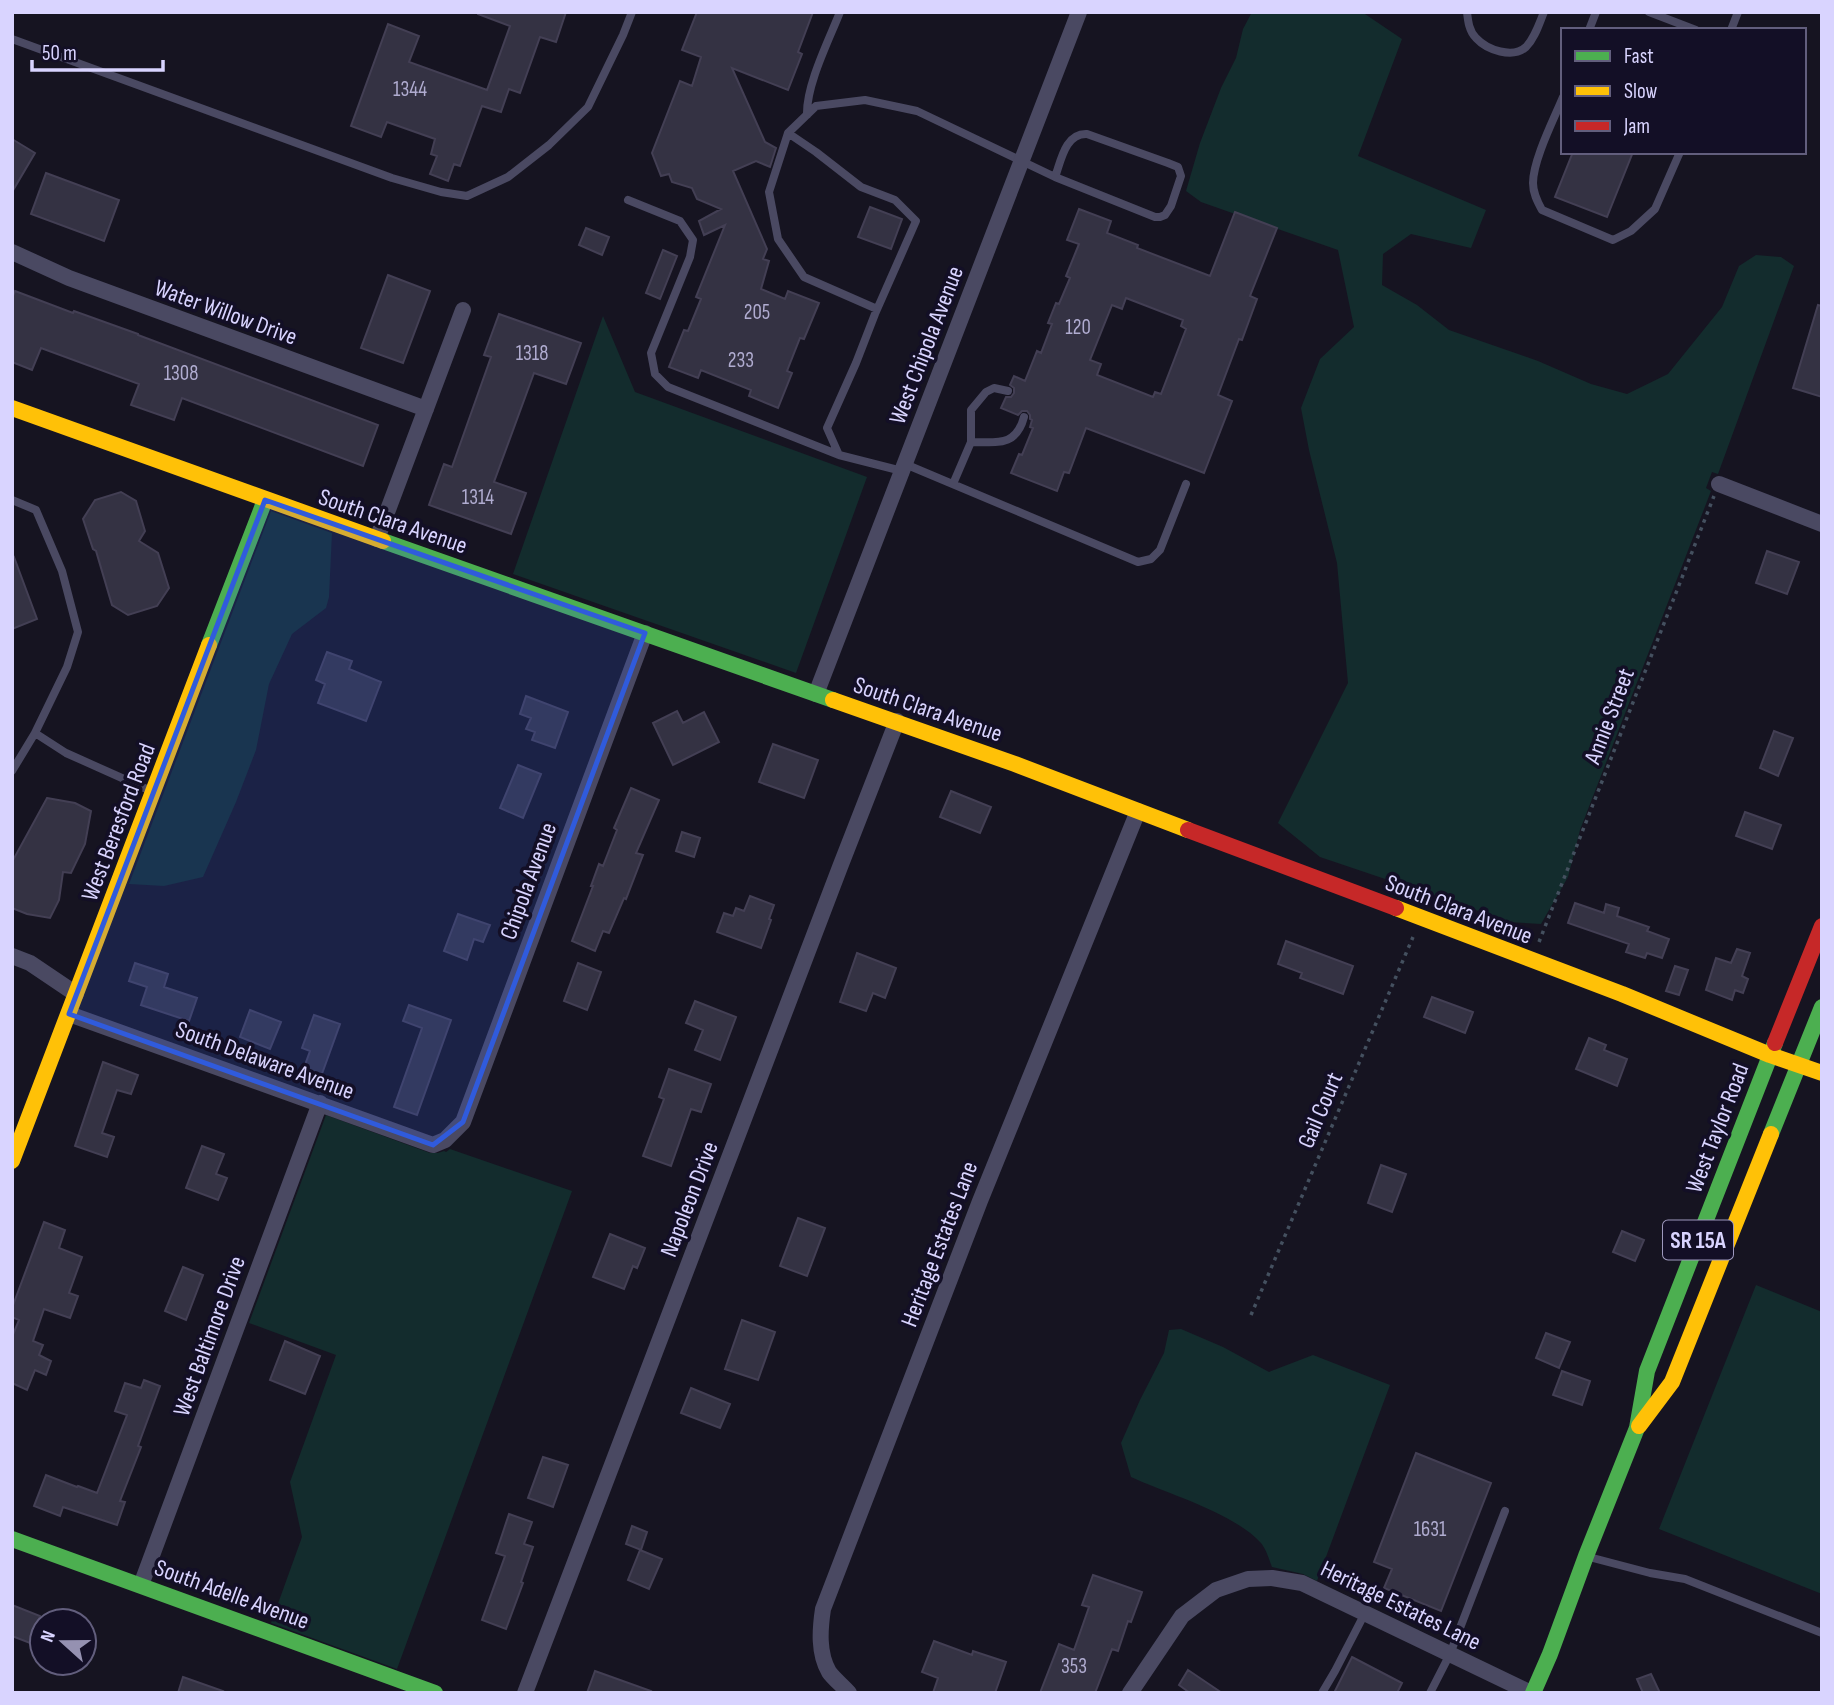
<svg xmlns="http://www.w3.org/2000/svg" width="1834" height="1705" font-family="'Sofia Sans Condensed',sans-serif">
<style>
.green{fill:#132c2d}
.building{fill:#343243;stroke:#433f54;stroke-width:2;fill-rule:evenodd}
.lines{fill:none;stroke-linecap:round;stroke-linejoin:round}
.path{stroke:#44505f;stroke-width:3.5;stroke-dasharray:3.5 5;stroke-linecap:butt}
.lane{stroke:#4a4962;stroke-width:8}
.street{stroke:#4a4962;stroke-width:16}
.fast{stroke:#4caf50;stroke-width:16}
.slow{stroke:#ffc107;stroke-width:16}
.jam{stroke:#c62828;stroke-width:16}
.marked{fill:#305bdc;fill-opacity:0.2;stroke:#305bdc;stroke-width:5;stroke-linejoin:round}
.labels{text-anchor:middle;stroke-width:7;stroke-linejoin:round;paint-order:stroke}
.number-label{font-size:21px;fill:#b0acd0}
.shield{fill:#130f26;stroke:#9e99be;stroke-width:2}
.shield-label{font-size:23px;font-weight:bold;fill:#d9d4ff}
.street-label{font-size:24px;fill:#d9d4ff;stroke:#130f26}
</style>
<rect width="100%" height="100%" fill="#161421"/>
<path class="green" d="M1252,12H1362L1402,39L1358,156L1486,210L1471,248L1411,234L1383,254L1382,285L1417,305L1449,330L1538,361L1591,384L1627,394L1668,374L1722,307L1739,266L1756,255L1781,257L1794,266L1718,474L1712,472L1706,488L1711,491L1580,830L1568,877L1541,924L1507,922L1468,907L1320,857L1278,823L1348,683L1337,563L1309,450L1301,408L1320,359L1354,327L1338,250L1201,202L1186,191L1200,143L1221,88L1236,58L1243,29Z
M603,316L635,392L867,477L796,673L513,574Z
M271,511L332,533L329,597L326,608L292,634L269,684L256,750L236,802L203,877L164,886L129,884Z
M326,1115L430,1153H438L444,1151L446,1152L450,1149L572,1191L397,1669L271,1623L302,1537L290,1482L336,1355L249,1323Z
M1756,1285L1822,1312V1594L1659,1529Z
M1181,1329L1223,1347L1269,1372L1313,1355L1390,1385L1317,1581L1303,1574L1272,1567C1269,1559 1266,1549 1261,1543C1234,1513 1168,1494 1131,1477L1121,1443L1140,1400L1164,1353L1169,1330Z"/>
<path class="building" d="M478,12H566L556,42L540,37L520,93L509,89L501,112L482,106L460,166L454,164L448,181L430,174L437,156L431,154L435,139L387,122L381,137L351,126L388,24L419,36L409,62L487,90L510,26L478,14Z
M697,12H813L798,52L802,54L788,90L732,68L765,142L776,148L770,167L756,161L733,171L767,249L763,259L769,261L761,289L785,299L788,291L819,303L804,339L800,338L787,371L792,373L778,408L749,396L751,390L701,370L698,378L669,367L684,330L688,331L701,299L696,297L725,225L704,235L699,221L721,209L697,199L692,188L672,182L669,174L661,176L652,153L680,81L692,86L701,57L682,50Z
M12,139L35,153L12,192Z
M1573,152H1633L1607,217L1555,197Z
M46,173L119,200L104,241L31,214Z
M870,207L902,219L891,249L858,237Z
M1079,209L1111,221L1107,233L1138,245L1137,248L1210,276L1235,212L1277,228L1250,296L1257,299L1242,340L1239,339L1218,395L1232,401L1204,473L1086,428L1069,473L1064,472L1057,491L1011,473L1019,454L1022,455L1033,428L1030,427L1032,420L1030,419V415L1027,411H1022L1018,415L1001,408L1006,397H1011L1014,393V388L1010,385L1014,376L1025,381L1037,351L1041,353L1052,324L1048,323L1056,303L1059,304L1070,278L1066,276L1079,244L1067,240ZM1126,298L1183,320L1181,326L1186,329L1161,394L1155,392L1153,397L1097,375L1101,364L1090,360L1112,305L1122,309Z
M586,228L609,237L602,255L579,245Z
M663,250L677,256L660,299L646,293Z
M388,275L430,291L403,363L361,348Z
M15,291L73,313L74,311L138,334V335L378,425L363,466L182,398L174,420L131,405L139,384L41,348L32,370L12,362V298Z
M1818,305L1822,306V397L1793,388Z
M499,314L581,343L566,384L534,373L494,482L526,493L511,534L429,505L444,464L452,467L491,357L484,355Z
M121,492L136,501L145,531L139,541L158,553L169,588L157,606L128,615L112,605L96,551L93,549L83,519L95,500Z
M1767,551L1799,562L1787,594L1756,583Z
M14,557L37,619L12,629V558Z
M327,652L352,661L349,669L381,682L366,721L318,703L325,684L316,680Z
M526,696L568,712L555,748L532,740L535,732L526,729L531,718L520,714Z
M677,711L683,723L704,712L719,742L673,765L653,723Z
M1774,731L1793,738L1778,776L1760,768Z
M773,744L818,760L804,798L759,782Z
M518,765L541,774L523,818L500,808Z
M631,788L659,800L636,853L643,855L626,899L624,898L609,933L603,931L595,951L572,941L593,886H591L599,864L603,866L617,830L614,828Z
M951,791L991,807L980,833L940,817Z
M47,798L75,803L91,811L85,844L71,873L63,872L59,900L50,918L27,914L12,908V862Z
M1745,812L1781,825L1772,849L1736,836Z
M682,832L700,838L694,857L676,851Z
M750,896L774,905L769,919L771,920L761,948L717,932L724,913L733,916L736,908L744,911Z
M1575,903L1604,913L1606,904L1619,908L1617,916L1649,927L1647,931L1669,939L1662,958L1647,953L1645,958L1626,952L1629,944L1568,923Z
M458,914L490,925L483,942L474,939L467,960L444,951Z
M1286,941L1353,966L1343,994L1300,978L1302,973L1278,964Z
M1737,949L1750,953L1742,976L1748,979L1743,993L1735,990L1732,1000L1706,990L1716,958L1731,963Z
M857,953L896,968L885,998L873,993L866,1011L840,1002Z
M135,963L168,974L164,987L197,998L189,1021L141,1005L147,987L129,981Z
M578,963L601,972L587,1010L564,1001Z
M1675,966L1688,970L1679,995L1666,991Z
M1432,997L1473,1012L1465,1033L1424,1017Z
M695,1001L736,1017L720,1060L695,1050L703,1030L686,1023Z
M409,1005L451,1020L417,1115L394,1107L422,1028L403,1021Z
M250,1010L281,1022L270,1049L240,1037Z
M314,1015L340,1024L319,1082L301,1076L310,1051L302,1048Z
M1589,1038L1606,1045L1604,1050L1627,1059L1617,1086L1576,1069Z
M103,1062L138,1075L131,1094L117,1090L102,1133L114,1137L107,1157L75,1146Z
M669,1069L711,1084L701,1112L691,1109L671,1166L643,1156L664,1099L659,1097Z
M202,1146L224,1154L216,1174L227,1178L218,1200L186,1188Z
M1381,1165L1406,1174L1392,1212L1368,1203Z
M798,1218L825,1228L807,1276L780,1266Z
M44,1222L65,1230L59,1248L82,1257L69,1293L78,1296L70,1318L44,1309L33,1341L43,1345L39,1355L51,1361L46,1375L35,1370L27,1390L12,1383V1337L19,1320L12,1317V1308Z
M1622,1231L1644,1240L1635,1261L1613,1252Z
M610,1234L645,1248L637,1268L633,1266L624,1289L593,1277Z
M183,1267L203,1275L186,1320L165,1311Z
M742,1320L775,1332L758,1380L725,1369Z
M1546,1333L1570,1342L1559,1368L1536,1358Z
M285,1341L320,1356L305,1394L270,1380Z
M1562,1371L1590,1381L1582,1405L1553,1395Z
M144,1380L160,1386L138,1446L141,1447L120,1501L125,1502L117,1525L63,1507L60,1516L34,1506L46,1475L77,1487L78,1486L97,1493L127,1415L115,1411L125,1383L141,1388Z
M691,1388L730,1404L720,1428L681,1413Z
M1416,1453L1491,1483L1441,1611L1384,1588L1392,1569L1374,1562Z
M543,1457L568,1465L553,1507L528,1498Z
M509,1514L532,1522L524,1544L533,1547L521,1582L523,1583L506,1629L482,1620L505,1556L496,1553Z
M632,1526L647,1532L641,1550L626,1544Z
M640,1550L662,1559L649,1589L628,1580Z
M1093,1575L1142,1592L1131,1622L1128,1621L1118,1651L1112,1649L1095,1693H1040L1059,1644L1074,1650L1089,1607L1082,1605Z
M12,1605L40,1616L30,1643L12,1636Z
M934,1641L972,1655L973,1651L1006,1662L995,1693H933L938,1678L922,1672Z
M1352,1657L1402,1683L1397,1693H1334Z
M1188,1670L1222,1693H1190L1179,1685Z
M595,1671L651,1691L650,1693H587Z
M1651,1674L1660,1693H1643L1637,1679Z
M183,1677L223,1691L222,1693H178Z"/>
<g class="lines">
<path class="path" d="M1539,942L1714,496
M1251,1315L1413,937"/>
<path class="lane" d="M1467,12C1468,21 1469,31 1476,38C1487,50 1513,59 1526,47C1535,38 1539,24 1544,12
M1649,12L1696,30
M1589,30L1596,12
M1731,30L1738,12
M12,39L392,178L441,192L467,196L508,177L549,145L588,107L623,35L632,12
M1563,97C1554,119 1533,160 1533,183C1533,193 1537,201 1542,210L1613,240L1631,231L1655,209L1680,152
M807,115C806,85 829,40 840,12
M788,133L769,192L778,239L804,277L877,309
M628,200L680,221L693,240L690,257L651,353L655,374L668,387L839,455
M1008,391L994,388L986,392L971,410V442C997,442 1016,447 1024,417
M905,464L1138,562L1151,559L1160,550L1186,484
M902,471L839,455L827,428L856,363L875,314L916,221L895,200L861,187L816,152L788,133L816,106L865,100L917,111L1055,177L1155,217H1160L1165,215L1171,206L1181,176L1178,167L1168,163L1087,134C1065,133 1061,161 1055,177
M953,484L971,442
M12,500L36,510L62,571L78,632L67,667L35,733L12,771
M35,733L66,753L151,791
M1589,1557L1650,1573L1685,1579L1822,1633
M1322,1693L1335,1671L1365,1613
M1430,1693L1450,1654L1505,1511"/>
<path class="street" d="M12,252L69,278L426,409
M1719,484L1822,524
M377,539L463,310
M816,694L1079,12
M12,956L30,963L76,994
M69,1014L433,1145L445,1140L463,1122L645,633
M141,1585L320,1103
M525,1693L840,867L897,721
M849,1693C843,1686 834,1679 829,1672C818,1653 820,1629 823,1609L980,1201L1138,811
M1130,1693L1182,1616L1216,1590L1248,1579L1272,1578L1302,1583L1531,1693"/>
<path class="fast" d="M383,541L833,700
M209,645L265,500
M1771,1134L1822,1007
M12,1539L435,1693
M1533,1693L1550,1654L1586,1556L1637,1428L1647,1371L1775,1043"/>
<path class="slow" d="M12,408L383,541
M833,700L1015,764L1188,830
M1396,908L1622,994L1770,1055L1822,1073
M12,1161L209,645
M1639,1426L1672,1382L1771,1134"/>
<path class="jam" d="M1188,830L1396,908
M1775,1043L1822,926"/>
</g>
<path class="marked" d="M265,500L645,633L463,1122L433,1145L69,1014Z"/>
<g class="labels">
<g class="number-label">
<text x="410" y="96">1344</text>
<text x="757" y="319">205</text>
<text x="1078" y="334">120</text>
<text x="532" y="360">1318</text>
<text x="741" y="367">233</text>
<text x="181" y="380">1308</text>
<text x="478" y="504">1314</text>
<text x="1430" y="1536">1631</text>
<text x="1074" y="1673">353</text>
</g>
<rect class="shield" x="1663" y="1220.5" width="70" height="39" rx="5"/>
<g class="shield-label">
<text x="1698" y="1248">SR 15A</text>
</g>
<g class="street-label">
<text transform="translate(226 312) rotate(20)" y="8">Water Willow Drive</text>
<text transform="translate(926 345) rotate(-69)" y="8">West Chipola Avenue</text>
<text transform="translate(393 521) rotate(19)" y="8">South Clara Avenue</text>
<text transform="translate(928 709) rotate(19)" y="8">South Clara Avenue</text>
<text transform="translate(1609 716) rotate(-69)" y="8">Annie Street</text>
<text transform="translate(118 822) rotate(-69)" y="8">West Beresford Road</text>
<text transform="translate(528 881) rotate(-70)" y="8">Chipola Avenue</text>
<text transform="translate(1459 909) rotate(21)" y="8">South Clara Avenue</text>
<text transform="translate(265 1060) rotate(20)" y="8">South Delaware Avenue</text>
<text transform="translate(1320 1110) rotate(-67)" y="8">Gail Court</text>
<text transform="translate(1717 1128) rotate(-69)" y="8">West Taylor Road</text>
<text transform="translate(689 1199) rotate(-69)" y="8">Napoleon Drive</text>
<text transform="translate(939 1244) rotate(-69)" y="8">Heritage Estates Lane</text>
<text transform="translate(209 1336) rotate(-70)" y="8">West Baltimore Drive</text>
<text transform="translate(232 1594) rotate(20)" y="8">South Adelle Avenue</text>
<text transform="translate(1401 1605) rotate(26)" y="8">Heritage Estates Lane</text>
</g>
</g>
<rect width="1834" height="1705" fill="none" stroke="#d9d4ff" stroke-width="28"/>
<rect x="1561" y="28" width="245" height="126" fill="#130f26" stroke="#625e7d" stroke-width="2"/>
<rect x="1575" y="51" width="35" height="10" fill="#4caf50" stroke="#625e7d" stroke-width="2"/>
<text x="1624" y="63" font-size="21" fill="#d9d4ff">Fast</text>
<rect x="1575" y="86" width="35" height="10" fill="#ffc107" stroke="#625e7d" stroke-width="2"/>
<text x="1624" y="98" font-size="21" fill="#d9d4ff">Slow</text>
<rect x="1575" y="121" width="35" height="10" fill="#c62828" stroke="#625e7d" stroke-width="2"/>
<text x="1624" y="133" font-size="21" fill="#d9d4ff">Jam</text>
<g transform="translate(63 1642) rotate(291)"><circle r="33" fill="#130f26" stroke="#625e7d" stroke-width="2"/>
<path d="M0-5L12 26L0 18L-12 26Z" fill="#9591b1"/>
<text y="-10" font-size="19" font-weight="bold" text-anchor="middle" fill="#d9d4ff">N</text>
</g>
<path d="M32 60v10h131v-10" fill="none" stroke="#d9d4ff" stroke-width="3.5"/>
<text x="42" y="60" font-size="21" fill="#d9d4ff" stroke="#130f26" stroke-width="5" paint-order="stroke">50 m</text>
</svg>
